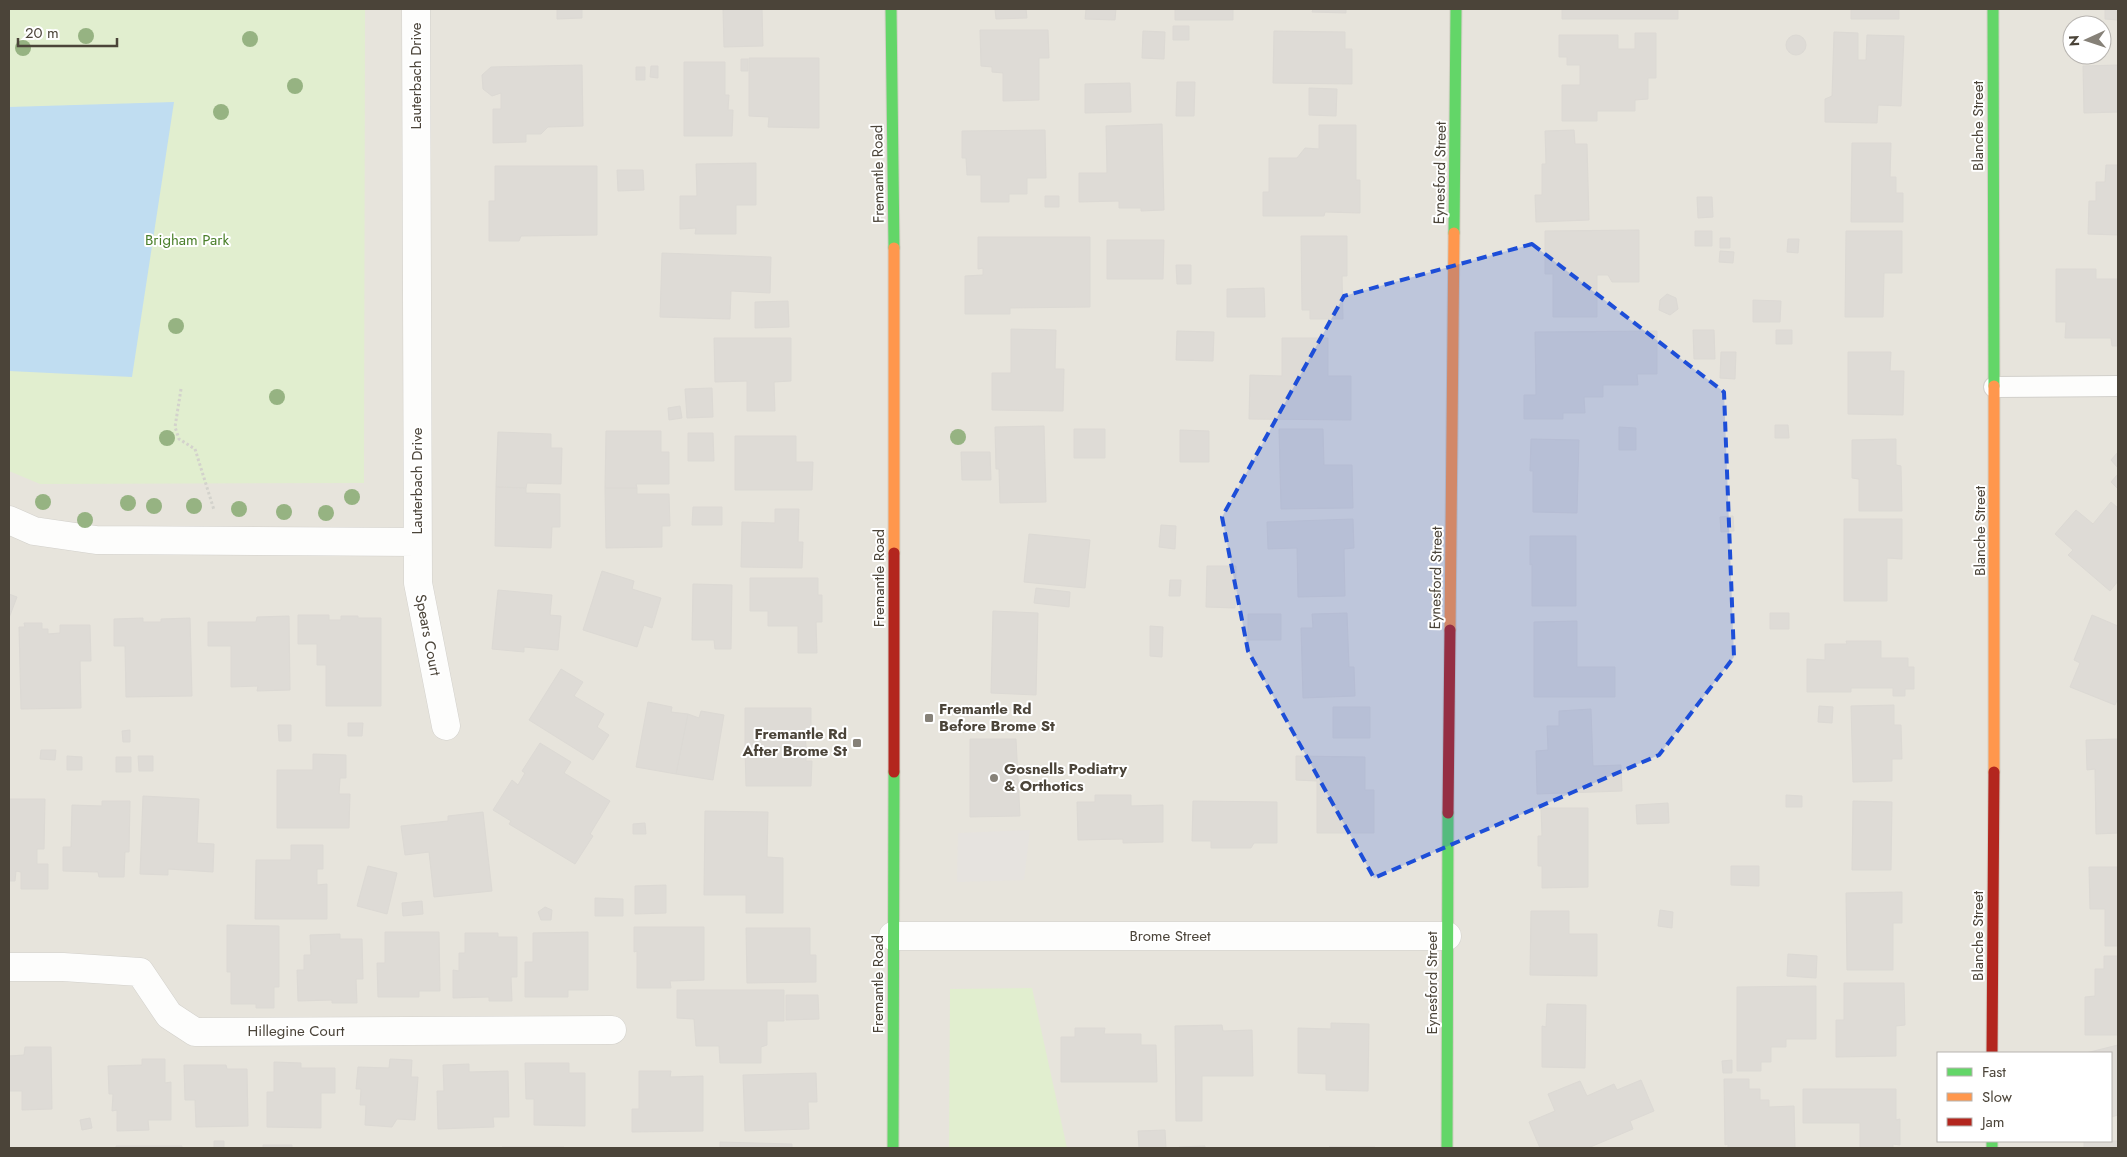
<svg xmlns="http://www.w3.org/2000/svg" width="2127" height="1157" font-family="Jost,sans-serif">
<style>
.residential{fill:#e7e4dc;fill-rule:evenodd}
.green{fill:#e1eecf}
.parking{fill:#e6e3df}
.water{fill:#c0ddf1}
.building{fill:#dedbd6;stroke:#dcd9d4}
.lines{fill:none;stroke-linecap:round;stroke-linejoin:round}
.lane-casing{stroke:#d2d0cb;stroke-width:22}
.street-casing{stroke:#d2d0cb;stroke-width:29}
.fast-casing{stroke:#d3cfc5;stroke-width:13}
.slow-casing{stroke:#d3cfc5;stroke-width:13}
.jam-casing{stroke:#d3cfc5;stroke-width:13}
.path{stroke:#d3d2cc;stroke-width:3;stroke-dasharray:2.5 2.5;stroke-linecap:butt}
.lane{stroke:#fdfdfc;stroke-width:20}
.street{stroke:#fdfdfc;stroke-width:28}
.fast{stroke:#63d668;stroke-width:11}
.slow{stroke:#ff974d;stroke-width:11}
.jam{stroke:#b3261e;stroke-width:11}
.tree{fill:#96b382}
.marked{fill:#1d4ed8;fill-opacity:0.2;stroke:#1d4ed8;stroke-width:4;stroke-dasharray:10 6;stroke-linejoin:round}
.poi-dot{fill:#868178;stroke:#fff;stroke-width:2}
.labels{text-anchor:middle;stroke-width:4;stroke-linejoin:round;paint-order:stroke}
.street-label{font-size:15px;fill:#4b4439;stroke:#fff}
.park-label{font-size:15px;fill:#4a7f2a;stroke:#fff}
.poi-label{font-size:15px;font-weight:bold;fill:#4b4439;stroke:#fff;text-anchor:start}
</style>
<rect width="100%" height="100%" fill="#f4f2ee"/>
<path class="residential" d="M9,9H2118V1148H9ZM2072,25H2102V55H2072ZM1938,1053H2111V1141H1938Z"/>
<path class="green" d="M9,9H365L364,483L40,484L9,471Z
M1032,988L1067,1148H949L950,989Z"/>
<path class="parking" d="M1030,830L1024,880L957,882L958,833Z"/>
<path class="water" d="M174,102L132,377L9,371V107Z"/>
<path class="building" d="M557,9H582V18L557,19Z
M723,9H762L763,46L724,47Z
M995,9H1026L1027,18L996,19Z
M1086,9H1116L1115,20L1085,19Z
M1175,9H1233V20H1175Z
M1313,9H1346V13L1312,12Z
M1562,9H1678V19H1562Z
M1851,9H1899V19H1851Z
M2105,9H2118V20L2105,19Z
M1173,26H1189V40H1173Z
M980,30H1048L1049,58H1039V100L1003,101V73L992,72V67L981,66Z
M1143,31L1165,32L1164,59L1142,58Z
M1274,31L1345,32V49H1352V84L1273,83Z
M1834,32L1858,33V60H1866L1867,35L1904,36L1901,106L1878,105L1877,123L1825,122V99L1832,96Z
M1635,33H1656V78H1648V99L1635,100V111H1597V121H1562V85H1580V65H1567V57H1559V35H1618V49H1635Z
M1786 45a10 10 0 1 1 20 0a10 10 0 1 1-20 0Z
M749,58H819V128L768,127L769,117L749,116Z
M741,59H748V71H741Z
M684,62H725V95H729L728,110H733L732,136H684Z
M582,65L583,126L548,127L541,134H526V142L493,143V109H501V93L492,96L483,89L482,75L491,67Z
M2118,65V112L2084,113L2083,66Z
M651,66H658V78L650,77Z
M636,67H645V80H636Z
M1177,82H1195L1194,116H1176Z
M1130,83L1131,112L1085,113V84Z
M1309,88L1337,89L1336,116L1309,115Z
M1162,124L1164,210L1141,211V208H1119V201L1079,202V173H1107L1106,126Z
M1319,125H1356V180H1360V213L1325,212L1324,216H1263V192H1269V158H1297L1305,148L1319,149Z
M1045,130L1046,178H1027V194H1009V202H981V175H967L966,158H962V131Z
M1574,130L1575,144H1587L1589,220L1536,222L1535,195H1542V164H1546L1545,131Z
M1852,143H1891L1890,177H1896V193H1903V222H1851Z
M756,163V205H736V234H695L696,228L680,229V196H697L696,164Z
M2106,165H2118V235L2088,234L2089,201H2096V182H2105Z
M495,166H597V235L521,236L519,241H489V201H495Z
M617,170H643L644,190L618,191Z
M1045,196H1059V207H1045Z
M1697,197H1712L1713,217L1698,218Z
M1639,230V282H1612L1608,275H1597V317H1553V274H1545V231Z
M1695,231H1712V246H1695Z
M1846,231H1902V273H1884L1883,317H1845Z
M1301,236H1347V276H1342L1343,319H1310V310H1302Z
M978,237H1090V307L1010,308V314H965V276L983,275V268L978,269Z
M1720,238H1730V248H1720Z
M1788,239H1799L1798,253L1787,252Z
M1107,240H1164L1163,279H1107Z
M1720,251L1734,252L1733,263L1719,262Z
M662,253L771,257L770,293L731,291L730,319L660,317Z
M1176,265H1191V284H1177Z
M2056,269H2096V279H2118V346H2112L2111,338H2065L2066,322H2056Z
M1264,288L1265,317H1227V289Z
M1667,294L1676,298L1678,309L1670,315L1659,310L1660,300Z
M1753,300L1781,301L1780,322H1753Z
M788,301L789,327L755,328V302Z
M1011,329L1056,330L1055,369H1064L1063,411L992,410V373H1011Z
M1693,330H1714L1715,359H1694Z
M1776,330H1792V344H1776Z
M1177,331L1214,332L1213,361L1176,360Z
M1657,331V374H1637L1638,385H1603V397H1584L1585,413H1563V419H1524V395H1536L1535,332Z
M714,338H791V381L774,382L775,411H747V381L715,382Z
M1282,338H1328V376H1351V420L1249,419L1250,375L1282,376Z
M1721,352H1736L1735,379L1720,378Z
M1848,352H1891L1890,371H1904L1903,415L1848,414Z
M712,388L713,417L687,418L685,389Z
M680,406L682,418L669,420L668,408Z
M1775,425H1788L1789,438H1775Z
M1044,426L1046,502L1000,503L999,469H996L995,427Z
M1619,427L1636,428V450H1619Z
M1074,429H1105V458H1074Z
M1279,429H1323L1324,465H1352L1353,508L1281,509Z
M1180,430L1209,431V462H1180Z
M606,431H661V452H669V484H636L637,488H605Z
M498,432L551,434V448H562L561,484L527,483L526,488L496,487Z
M688,433H713L714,461H688Z
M735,436H796V462H813L812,490H735Z
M1531,439L1579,440L1577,513L1533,512V471H1530Z
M1896,439V465L1901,466L1902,511H1859V479L1852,478V440Z
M961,452H990L991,480H962Z
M2118,452V468L2111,460Z
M2118,474V489L2111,482Z
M496,487L526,488V493L560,494V527H552L551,548L495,546Z
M605,488H637V494H669L670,526H662V547L606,548Z
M2111,502L2118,508V581L2110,591L2068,555L2073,550L2055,534L2076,510L2093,524Z
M693,507H722V525H692Z
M775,509H799L798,542H803L802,568L741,567L742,522L775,523Z
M1733,516L1734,531L1721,532L1720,517Z
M1353,519L1354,548L1344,549L1345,596L1298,597L1297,548L1268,549L1267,522Z
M1844,519H1902V559L1887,558V601H1844Z
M1161,525L1176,526L1175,549L1159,547Z
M1029,534L1090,540L1085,588L1024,582Z
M1530,536H1576V606H1532V564L1530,565Z
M1207,566H1236L1235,608L1206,607Z
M602,571L634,581L632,589L661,598L652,628L644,625L637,647L583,630Z
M750,578H818V595H822V622H816L817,653H798V626H768V611H750Z
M1170,580H1181L1180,596H1169Z
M693,584L732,585L731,649H715L714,640H692Z
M1036,588L1070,592L1069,607L1034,603Z
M498,590L552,595L550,615L561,616L558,650L524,647V652L492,649Z
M9,594L17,597L9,618Z
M993,611L1038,613L1036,695L991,693Z
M1347,613L1349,667H1354L1355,696L1303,698L1301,628H1313L1312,614Z
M1770,613H1789V629H1770Z
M1248,614H1281V640H1248Z
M298,615H329V620H341V616H358V618H381V706H326V665H317V644H298Z
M2092,615L2118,626V698L2115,705L2070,687L2080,663L2074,660Z
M289,616L290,690L257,691L258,686L231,687V646H208V622H256L257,617Z
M143,618V622H161V619L190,618L192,696L126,697L125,646H114V619Z
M1577,621V667H1615V697H1534V622Z
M24,623H42V629H48V634L60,633V625H90L91,661H80L81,708L21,709L19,627H25Z
M1150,626L1163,627L1162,657L1150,656Z
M1846,641H1881V658H1908V667H1914V689H1905V696H1893V688H1851V692H1807V659L1825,660V644H1847Z
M561,669L583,682L574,696L604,714L597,727L609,735L593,760L529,720Z
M648,702L672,707L671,712L688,714L676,774L636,767Z
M1894,705V725H1901L1902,759H1892V781L1853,782L1851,706Z
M1819,706L1833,707L1832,723L1818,722Z
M1333,707H1370V738H1333Z
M745,708H811V730H805L806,747L745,748Z
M1591,709L1593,766L1621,765L1622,791L1537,794L1536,751L1548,750L1547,726H1559V711Z
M701,711L724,715L713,780L676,774L688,714L699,718Z
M348,723H363L362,736H348Z
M278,725H291V741H279Z
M130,730V742H123L122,731Z
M970,739H1016L1020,816L970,817Z
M2118,739V833L2096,834L2095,769L2087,770L2086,740Z
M540,743L571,762L564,773L610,801L590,834L593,836L575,864L509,824L511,821L493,810L512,780L518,785L525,773L522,771Z
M806,747V761H812L811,786H746L745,748Z
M41,750H56L55,760L40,759Z
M313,754L346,755V778H340L339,794H350L349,828H277V770H313Z
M67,756L82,757V770H67Z
M138,756H153V771H139Z
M1296,756L1365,757V790H1374V833H1317V781L1296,780Z
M116,757H131V772H116Z
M1095,795H1131V806L1163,805V842L1123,843V839L1078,840L1077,802H1095Z
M1786,795L1802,796V807H1786Z
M143,796L199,799L197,843L214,844L213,872L168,869V875L140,874Z
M9,799H45L44,849H37V864H48V889H21V872L16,871L15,881H9Z
M102,801H130L129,852H125L124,877H99L98,872L63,871V847H71L72,805L102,806Z
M1193,801L1277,802V843H1254L1251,848H1211V841H1192Z
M1853,801L1892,802L1891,870H1852Z
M1668,803L1669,823L1637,824L1636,805Z
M1541,808H1588V887L1542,888V866H1538V836H1542Z
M705,811L768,812L767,857L783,858V913H746V895H704Z
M483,812L492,891L434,897L429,852L405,855L401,826L448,821V816Z
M645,823L646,834H633V824Z
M291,845H323V869H317V885L327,884V919H255L256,860H291Z
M368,866L397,873L387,914L357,906Z
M1731,866H1759V886L1731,885Z
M2089,867H2118V946H2105V909H2090Z
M666,885V913L635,914V886Z
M1902,892V923H1893V970H1847L1846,893Z
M595,898L623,899V916H595Z
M422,901L423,914L403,916L402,903Z
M545,907L552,910L551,920H541L538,912Z
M1660,910L1673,912L1672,928L1658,926Z
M1531,911H1569V934H1597V976L1530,975Z
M227,925L279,926V987H274V1008H256V1004H231V972H227Z
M634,927H704V980L670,981L671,988H637V951L634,952Z
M746,928H810V955H816V982L747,983Z
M385,932H439L440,991H419V997H378L377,963H385Z
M588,932V990H568V997H525V962H533V933Z
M465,933H498V937H517V977H511L512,1001H489V997L453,998V970L459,971V953H465Z
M340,934V939H362L363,979H356L357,1003H332V1000L298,1001L297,970H304V955H311L310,935Z
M1788,954L1817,956L1816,978L1787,976Z
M2104,956H2118V1035H2085V997L2095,996V969H2104Z
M1844,983H1904L1905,1025L1896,1026V1056L1836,1057V1020H1844Z
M1816,986V1039H1786V1047H1771V1062H1761V1071H1737V987Z
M677,990H784V1021H767V1045L761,1047V1063H720L719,1046H696L694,1019L677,1018Z
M786,995H818L819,1019L786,1020Z
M1547,1004L1586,1005L1585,1068L1542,1067V1026L1546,1027Z
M1331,1023L1369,1024L1368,1091L1326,1090V1074L1298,1073V1028L1331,1029Z
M1222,1025L1223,1031L1252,1030L1253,1076H1202V1121H1176L1175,1026Z
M1075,1028H1105L1104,1034H1141V1045H1156L1157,1082H1061V1037H1075Z
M2118,1045V1115L2111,1117V1053H2086Z
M25,1047H51L52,1109L22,1110V1091H9V1056L24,1055Z
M142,1059H165V1083L171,1082V1120H148L149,1130L117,1131V1110L112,1111L113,1094H109L108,1066L142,1065Z
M390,1059L412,1060L411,1077H418L415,1120L397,1119L392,1127L365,1125L366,1105H360L361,1089H356L358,1067L389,1068Z
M1732,1060V1073H1723L1722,1061Z
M274,1062L301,1063V1068H335V1093H321V1128L267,1127V1092H274Z
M525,1063H569V1073H585V1126L534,1125V1099H526Z
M469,1064V1072L508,1071L509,1117H493L494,1127L438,1129L437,1091H444L443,1065Z
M184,1065H226L227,1069H247L248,1126L196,1127L195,1100H185Z
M639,1071H671L670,1077L703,1076V1131L632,1132V1109H639Z
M816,1073L817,1102H808L809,1129L745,1131L743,1075Z
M1724,1079H1749V1089H1760V1100H1769V1107L1794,1106L1795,1148H1728V1144L1725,1145Z
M1641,1080L1654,1111L1630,1121L1633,1129L1588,1148H1540L1529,1122L1555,1111L1548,1094L1580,1081L1587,1096L1614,1084L1617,1090Z
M1803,1089H1896V1120L1900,1119V1145L1893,1144V1148H1860V1123H1803Z
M90,1118L92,1128L82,1130L80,1120Z
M1165,1130L1166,1148H1139L1138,1131Z
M214,1141H224V1148H214Z
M2084,1141H2118V1148H2084Z
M720,1142L792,1144V1148H720Z
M263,1145H292V1148H263Z
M116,1146H182V1148H116Z
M1205,1146V1148H1179V1147Z
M502,1147H564V1148H502Z
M1329,1147H1375V1148Z"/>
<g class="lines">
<defs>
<path id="lane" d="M1994,387L2118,386"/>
<path id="street" d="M416,9L418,583L446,726
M9,520L34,531L96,540L417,542
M893,936H1447
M9,967H63L140,972L169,1015L195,1032L612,1030"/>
<path id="fast" d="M891,9L894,248
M1993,9L1994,386
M1454,233L1456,9
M1992,1141V1148
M893,1148L894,772
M1447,1148L1448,813"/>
<path id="slow" d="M894,248V553
M1450,630L1454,233
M1994,772V386"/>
<path id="jam" d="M894,772V553
M1448,813L1450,630
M1992,1053L1994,772"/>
</defs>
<use href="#lane" class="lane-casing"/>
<use href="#street" class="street-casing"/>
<use href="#fast" class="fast-casing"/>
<use href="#slow" class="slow-casing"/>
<use href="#jam" class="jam-casing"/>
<path class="path" d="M181,389L175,427L179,439L195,449L214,510"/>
<use href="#lane" class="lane"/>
<use href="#street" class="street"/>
<use href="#fast" class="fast"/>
<use href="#slow" class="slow"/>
<use href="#jam" class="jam"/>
</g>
<g class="tree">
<circle cx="86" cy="36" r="8"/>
<circle cx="250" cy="39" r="8"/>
<circle cx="23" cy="48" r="8"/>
<circle cx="295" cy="86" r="8"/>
<circle cx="221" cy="112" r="8"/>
<circle cx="176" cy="326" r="8"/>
<circle cx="277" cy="397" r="8"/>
<circle cx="958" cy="437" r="8"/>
<circle cx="167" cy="438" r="8"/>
<circle cx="352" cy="497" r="8"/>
<circle cx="43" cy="502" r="8"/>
<circle cx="128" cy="503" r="8"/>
<circle cx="154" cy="506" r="8"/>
<circle cx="194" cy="506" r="8"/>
<circle cx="239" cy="509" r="8"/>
<circle cx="284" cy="512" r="8"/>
<circle cx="326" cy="513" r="8"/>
<circle cx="85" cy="520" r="8"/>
</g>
<path class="marked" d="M1532,244L1724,392L1734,657L1659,755L1374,878L1248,651L1222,517L1344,296Z"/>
<g class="poi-dot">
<rect x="924" y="713" width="10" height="10" rx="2.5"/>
<rect x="852" y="738" width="10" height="10" rx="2.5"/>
<circle cx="994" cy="778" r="5"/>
</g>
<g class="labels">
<g class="street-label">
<text transform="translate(416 76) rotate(-90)" y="5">Lauterbach Drive</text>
<text transform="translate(1978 126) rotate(-90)" y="5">Blanche Street</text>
<text transform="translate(1440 173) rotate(-89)" y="5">Eynesford Street</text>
<text transform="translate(878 174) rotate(-91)" y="5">Fremantle Road</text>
<text transform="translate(417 481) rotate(-90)" y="5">Lauterbach Drive</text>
<text transform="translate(1980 531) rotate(-90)" y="5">Blanche Street</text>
<text transform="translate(879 578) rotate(-90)" y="5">Fremantle Road</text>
<text transform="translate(1436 578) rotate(-89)" y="5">Eynesford Street</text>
<text transform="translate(428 635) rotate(79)" y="5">Spears Court</text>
<text x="1170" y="941">Brome Street</text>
<text transform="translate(1978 936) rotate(-90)" y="5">Blanche Street</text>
<text transform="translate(1432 983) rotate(-90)" y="5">Eynesford Street</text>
<text transform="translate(878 984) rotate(-90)" y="5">Fremantle Road</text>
<text x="296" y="1036">Hillegine Court</text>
</g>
<g class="park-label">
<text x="187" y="245">Brigham Park</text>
</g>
<g class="poi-label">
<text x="939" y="714">Fremantle Rd<tspan x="939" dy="17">Before Brome St</tspan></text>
<text x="847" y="739" text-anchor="end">Fremantle Rd<tspan x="847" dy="17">After Brome St</tspan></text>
<text x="1004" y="774">Gosnells Podiatry<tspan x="1004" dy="17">&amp; Orthotics</tspan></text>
</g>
</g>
<rect width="2127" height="1157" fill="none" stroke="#4b4439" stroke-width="20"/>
<rect x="1937" y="1052" width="175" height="90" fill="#ffffff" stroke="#b7b4b0"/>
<rect x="1947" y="1068" width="25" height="8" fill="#63d668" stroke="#b7b4b0"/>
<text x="1982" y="1077" font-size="15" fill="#4b4439">Fast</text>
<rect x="1947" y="1093" width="25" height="8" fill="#ff974d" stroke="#b7b4b0"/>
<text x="1982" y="1102" font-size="15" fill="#4b4439">Slow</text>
<rect x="1947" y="1118" width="25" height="8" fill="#b3261e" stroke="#b7b4b0"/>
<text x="1982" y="1127" font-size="15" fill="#4b4439">Jam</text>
<g transform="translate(2087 40) rotate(267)"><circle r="24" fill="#ffffff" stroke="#b7b4b0"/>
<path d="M0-4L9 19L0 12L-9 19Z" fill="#868178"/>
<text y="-8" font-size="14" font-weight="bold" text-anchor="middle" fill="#4b4439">N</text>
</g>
<path d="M18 38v8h99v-8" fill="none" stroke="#4b4439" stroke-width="2.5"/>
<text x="25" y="38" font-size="15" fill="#4b4439" stroke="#ffffff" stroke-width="4" paint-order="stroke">20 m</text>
</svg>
